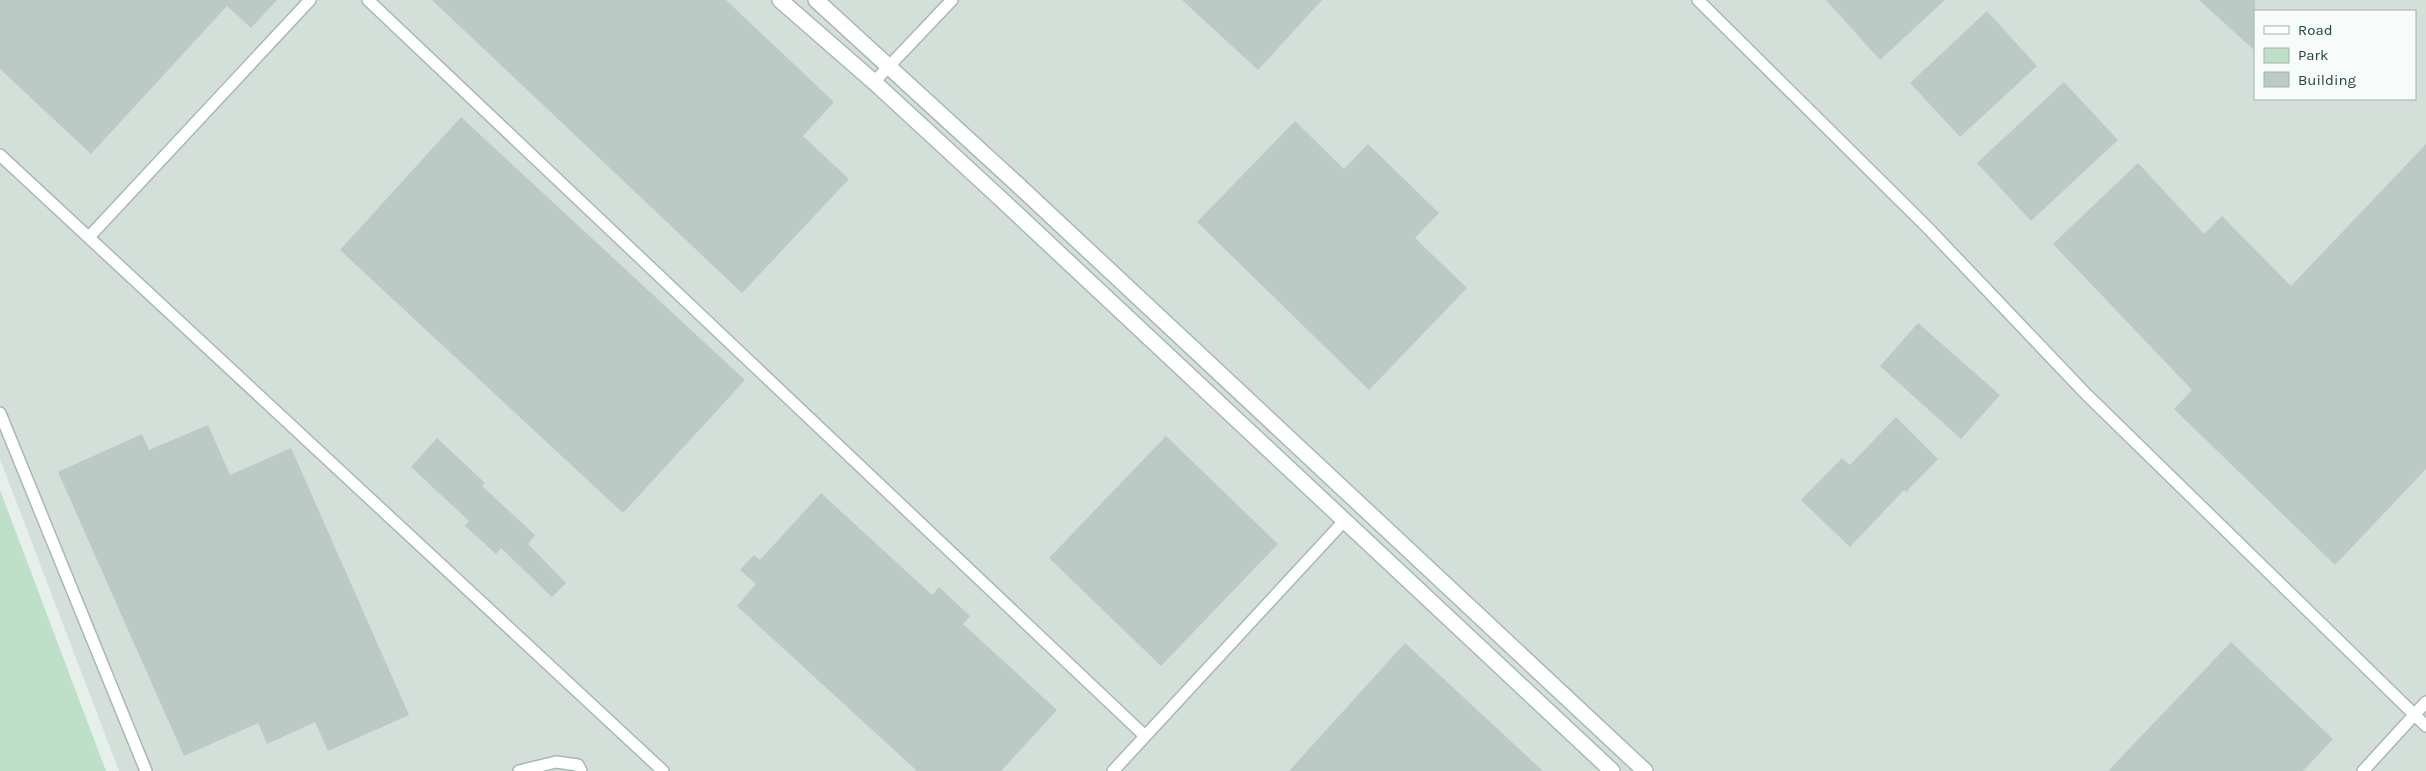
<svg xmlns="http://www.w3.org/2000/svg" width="2426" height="771" font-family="Karla,sans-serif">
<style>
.built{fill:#d4dfda;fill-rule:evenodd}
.green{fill:#bfe0c8}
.building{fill:#bbcac4}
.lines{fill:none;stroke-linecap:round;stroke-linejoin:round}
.service-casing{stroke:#a8b8b2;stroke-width:14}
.minor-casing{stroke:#a8b8b2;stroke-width:18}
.service{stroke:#fff;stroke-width:11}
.minor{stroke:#fff;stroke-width:15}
</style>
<rect width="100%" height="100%" fill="#e6efeb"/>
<path class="built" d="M0,0H2426V771H119L0,459ZM2255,11H2415V99H2255Z"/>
<path class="green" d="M0,490L106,771H0Z"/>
<path class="building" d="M0,0H277L251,28L227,6L91,154L0,69Z
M432,0H726L834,102L803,136L849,179L742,293Z
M1182,0H1322L1258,70Z
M1826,0H1945L1880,60Z
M2199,0H2255V51Z
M1987,11L2037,66L1960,137L1910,83Z
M2064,82L2118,140L2031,221L1977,163Z
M461,117L745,380L623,513L340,250Z
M1295,121L1344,169L1368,144L1439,213L1415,238L1467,288L1369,390L1197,222Z
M2426,144V469L2335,565L2174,409L2192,390L2053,244L2138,163L2204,234L2222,216L2291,286Z
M1918,323L2000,395L1961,439L1880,366Z
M1896,417L1938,459L1906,492L1904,490L1850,547L1801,500L1842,458L1850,465Z
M208,425L230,475L291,448L409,715L328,751L315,722L267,744L258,723L184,756L58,472L142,434L149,450Z
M1166,436L1278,544L1161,666L1049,558Z
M437,438L485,483L482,486L535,535L528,544L566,583L552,597L501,548L496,554L465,526L469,521L411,467Z
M821,493L932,595L939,587L970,616L963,624L1057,710L1001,771H917L737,606L756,584L740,570L754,555L760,560Z
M2231,642L2333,739L2303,771H2108Z
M1405,643L1543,771H1289Z"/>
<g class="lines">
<defs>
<path id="service" d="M368,0L1145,736
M1698,0L1927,227L2086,394L2426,726
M874,82L952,0
M0,155L663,771
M89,237L310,0
M0,413L146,771
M519,771L556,762L578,765L581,771
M1113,771L1345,520
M2363,771L2426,702"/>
<path id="minor" d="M780,0L874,82L1002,200L1612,771
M816,0L1017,184L1645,771"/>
</defs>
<use href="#service" class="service-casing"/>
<use href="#minor" class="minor-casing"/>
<use href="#service" class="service"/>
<use href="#minor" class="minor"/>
</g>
<rect x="2254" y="10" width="162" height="90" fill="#f7fbf9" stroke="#a3b1ad"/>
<rect x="2264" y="26" width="25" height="8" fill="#ffffff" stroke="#a3b1ad"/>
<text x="2298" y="35" font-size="15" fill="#24423a">Road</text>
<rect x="2264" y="48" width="25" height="15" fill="#bfe0c8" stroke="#a3b1ad"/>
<text x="2298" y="60" font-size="15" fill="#24423a">Park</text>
<rect x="2264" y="72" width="25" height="15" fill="#bbcac4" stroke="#a3b1ad"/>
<text x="2298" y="85" font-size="15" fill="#24423a">Building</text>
</svg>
